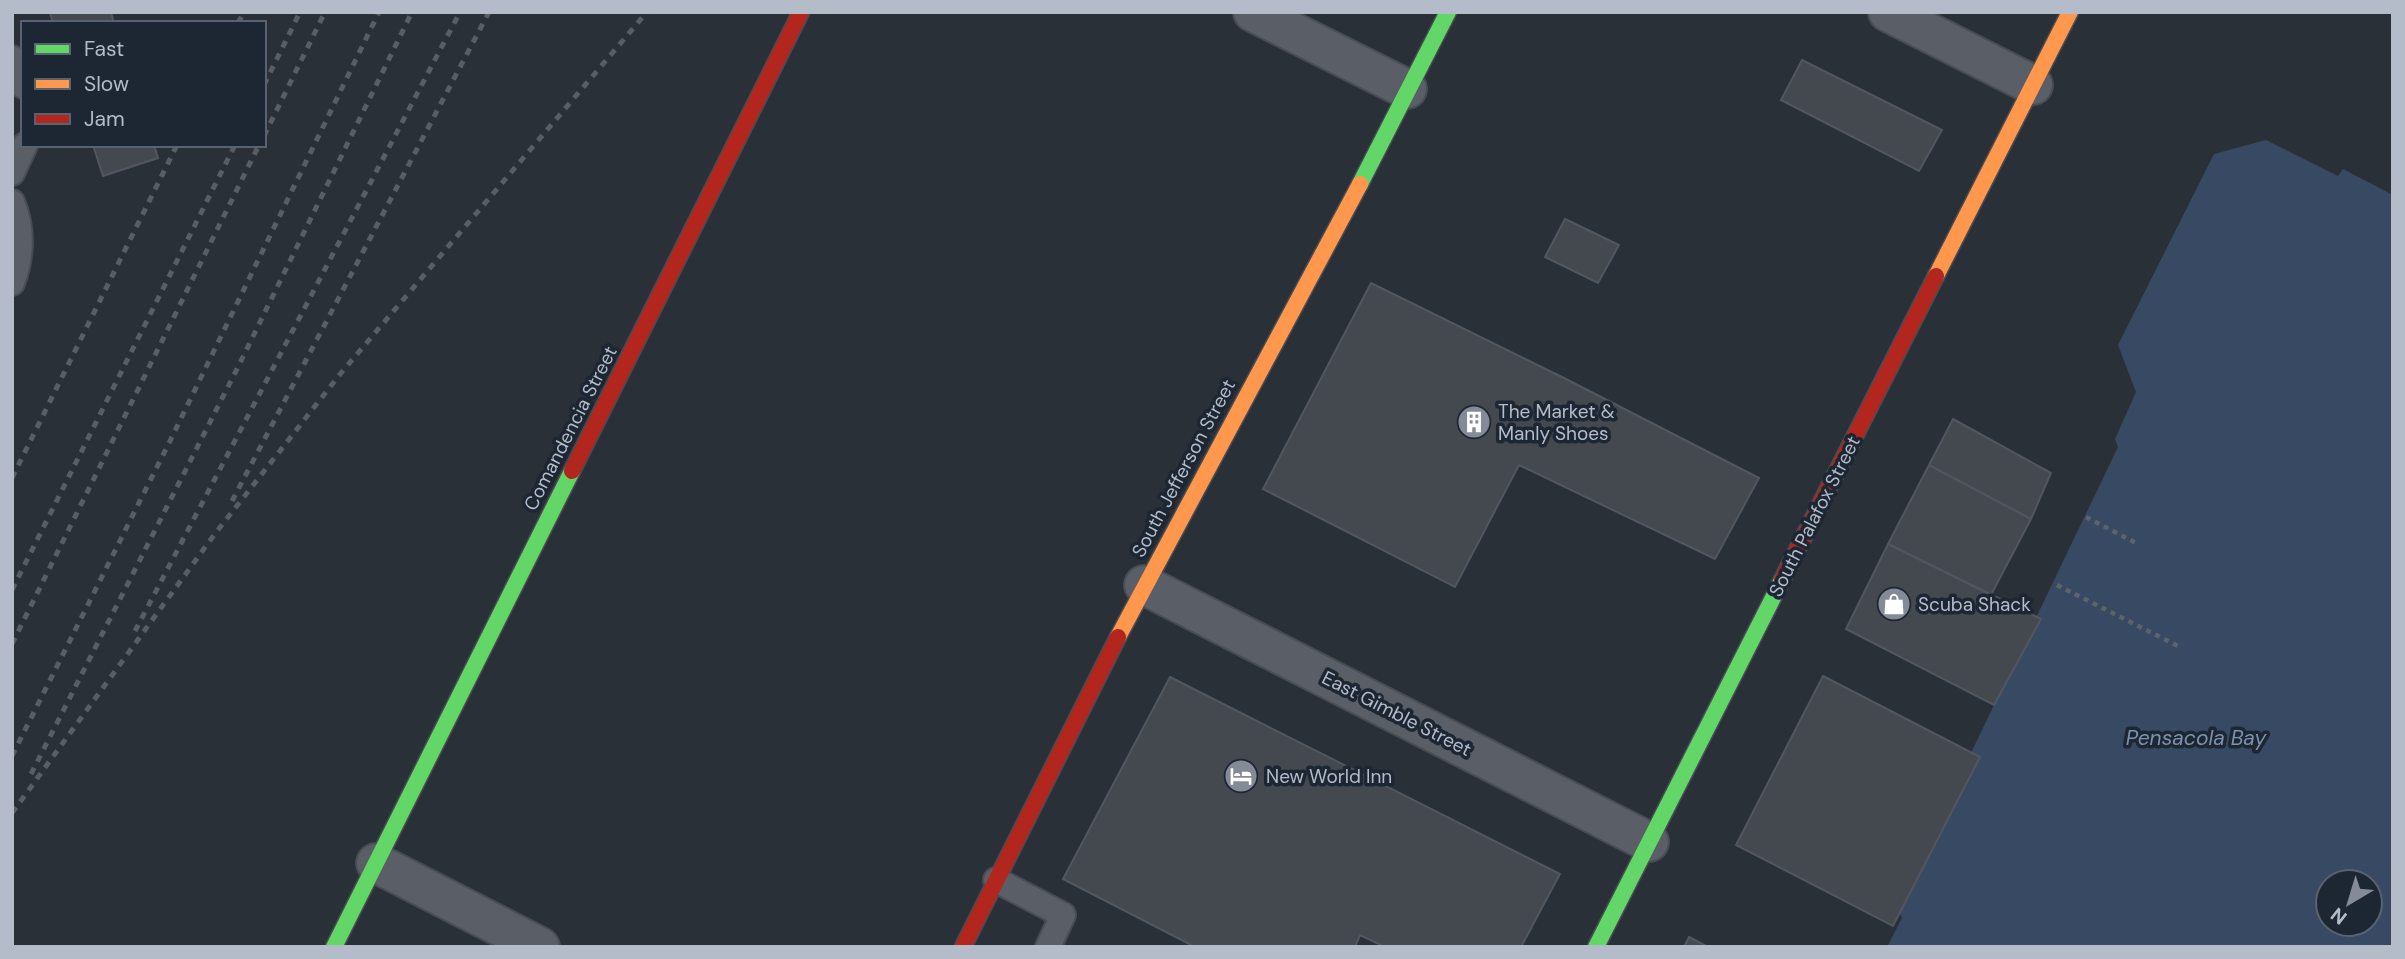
<svg xmlns="http://www.w3.org/2000/svg" width="2405" height="959" font-family="'DM Sans',sans-serif">
<style>
.water{fill:#384963;fill-rule:evenodd}
.building{fill:#444950;stroke:#52575f;stroke-width:2}
.lines{fill:none;stroke-linecap:round;stroke-linejoin:round}
.lane-casing{stroke:#484c53;stroke-width:28}
.street-casing{stroke:#484c53;stroke-width:42}
.fast-casing{stroke:#484c53;stroke-width:19}
.slow-casing{stroke:#484c53;stroke-width:19}
.jam-casing{stroke:#484c53;stroke-width:19}
.path{stroke:#5d636a;stroke-width:4.5;stroke-dasharray:5 5;stroke-linecap:butt}
.lane{stroke:#5a5e66;stroke-width:24}
.street{stroke:#5a5e66;stroke-width:38}
.fast{stroke:#63d668;stroke-width:16}
.slow{stroke:#ff974d;stroke-width:16}
.jam{stroke:#b3261e;stroke-width:16}
.rail{stroke:#595d64;stroke-width:5;stroke-dasharray:7 7;stroke-linecap:butt}
.labels{text-anchor:middle;stroke-width:7;stroke-linejoin:round;paint-order:stroke}
.poi-label{font-size:19px;fill:#b4bcc9;stroke:#1d2633;text-anchor:start}
.street-label{font-size:19px;fill:#b4bcc9;stroke:#1d2633}
.water-label{font-size:21px;font-style:italic;fill:#7c92b1;stroke:#1d2633}
</style>
<rect width="100%" height="100%" fill="#2a3038"/>
<path class="water" d="M2266,140L2338,176L2343,169L2393,195V947H1887L1902,918L1897,907L2118,447L2115,439L2136,392L2118,345L2214,154ZM2328,882H2370V924H2328Z"/>
<path class="building" d="M53,12H111L114,23H53L50,13Z
M1802,60L1942,130L1919,171L1781,100Z
M93,145H154L158,158L103,176Z
M1565,219L1619,245L1598,283L1545,257Z
M1371,283L1566,379L1759,478L1715,559L1519,465L1455,587L1263,489Z
M1953,419L2051,473L2031,519L1929,465Z
M1929,465L2031,519L1991,595L1888,544Z
M1888,544L2041,619L1994,705L1846,629Z
M1823,676L1980,757L1893,926L1736,845Z
M1170,677L1560,874L1521,947H1385L1360,935L1355,947H1195L1063,879Z
M1689,937L1708,947H1684Z"/>
<g class="lines">
<defs>
<path id="lane" d="M12,58L23,86
M12,173L25,145
M12,202C23,228 22,257 12,283
M996,880L1063,915L1048,947"/>
<path id="street" d="M1253,12L1407,89
M1888,12L2033,85
M1144,585L1649,842
M376,863L540,947"/>
<path id="fast" d="M1360,184L1448,12
M334,947L572,471
M1596,947L1782,580"/>
<path id="slow" d="M1936,276L2070,12
M1118,637L1360,184"/>
<path id="jam" d="M572,471L801,12
M1782,580L1936,276
M963,947L1118,637"/>
</defs>
<use href="#lane" class="lane-casing"/>
<use href="#street" class="street-casing"/>
<use href="#fast" class="fast-casing"/>
<use href="#slow" class="slow-casing"/>
<use href="#jam" class="jam-casing"/>
<path class="path" d="M2086,517L2138,544
M2057,585L2182,648"/>
<use href="#lane" class="lane"/>
<use href="#street" class="street"/>
<use href="#fast" class="fast"/>
<use href="#slow" class="slow"/>
<use href="#jam" class="jam"/>
<path class="rail" d="M238,23L244,12
M264,85L300,12
M264,136L325,12
M12,478L177,145
M232,501L489,12
M12,590L235,145
M135,631L460,12
M12,644L259,145
M12,756L170,441L379,12
M31,774L237,369L412,12
M12,813L214,535L341,373L647,12"/>
</g>
<defs>
<symbol id="building-disc" viewBox="-11 -11 22 22"><circle r="9.5" fill="#848b96" stroke="#1d2633"/><path d="M-4-6H4V6H1V3H-1V6H-4ZM-2.5-4.3h1.7v1.8h-1.7ZM.8-4.3h1.7v1.8H.8ZM-2.5-1h1.7V.8h-1.7ZM.8-1h1.7V.8H.8Z" fill="#fff"/></symbol>
<symbol id="shop-disc" viewBox="-11 -11 22 22"><circle r="9.5" fill="#848b96" stroke="#1d2633"/><path d="M-5-2.5h2.3a2.7 3.5 0 0 1 5.4 0H5L5.5 6h-11ZM-1.5-2.5h3a1.5 2.3 0 0 0-3 0Z" fill="#fff"/></symbol>
<symbol id="hotel-disc" viewBox="-11 -11 22 22"><circle r="9.5" fill="#848b96" stroke="#1d2633"/><path d="M-6-4.5h1.5V1H6V5H4.5V3h-9V5H-6ZM-4 0a1.8 1.8 0 1 1 3.6 0ZM.5 0V-2.5h3Q6-2.5 6 0Z" fill="#fff"/></symbol>
</defs>
<g fill-rule="evenodd">
<use href="#building-disc" x="1455" y="403" width="38" height="38"/>
<use href="#shop-disc" x="1875" y="585" width="38" height="38"/>
<use href="#hotel-disc" x="1222" y="757" width="38" height="38"/>
</g>
<g class="labels">
<g class="poi-label">
<text x="1498" y="418">The Market &amp;<tspan x="1498" dy="22">Manly Shoes</tspan></text>
<text x="1918" y="611">Scuba Shack</text>
<text x="1266" y="783">New World Inn</text>
</g>
<g class="street-label">
<text transform="translate(570 428) rotate(-63)" y="7">Comandencia Street</text>
<text transform="translate(1183 468) rotate(-62)" y="7">South Jefferson Street</text>
<text transform="translate(1814 516) rotate(-63)" y="7">South Palafox Street</text>
<text transform="translate(1397 713) rotate(27)" y="7">East Gimble Street</text>
</g>
<g class="water-label">
<text x="2196" y="745">Pensacola Bay</text>
</g>
</g>
<rect width="2405" height="959" fill="none" stroke="#b4bcc9" stroke-width="28"/>
<rect x="21" y="21" width="245" height="126" fill="#1d2633" stroke="#59626f" stroke-width="2"/>
<rect x="35" y="44" width="35" height="10" fill="#63d668" stroke="#59626f" stroke-width="2"/>
<text x="84" y="56" font-size="21" fill="#b4bcc9">Fast</text>
<rect x="35" y="79" width="35" height="10" fill="#ff974d" stroke="#59626f" stroke-width="2"/>
<text x="84" y="91" font-size="21" fill="#b4bcc9">Slow</text>
<rect x="35" y="114" width="35" height="10" fill="#b3261e" stroke="#59626f" stroke-width="2"/>
<text x="84" y="126" font-size="21" fill="#b4bcc9">Jam</text>
<g transform="translate(2349 903) rotate(218)"><circle r="33" fill="#1d2633" stroke="#59626f" stroke-width="2"/>
<path d="M0-5L12 26L0 18L-12 26Z" fill="#848b96"/>
<text y="-10" font-size="19" font-weight="bold" text-anchor="middle" fill="#b4bcc9">N</text>
</g>
</svg>
